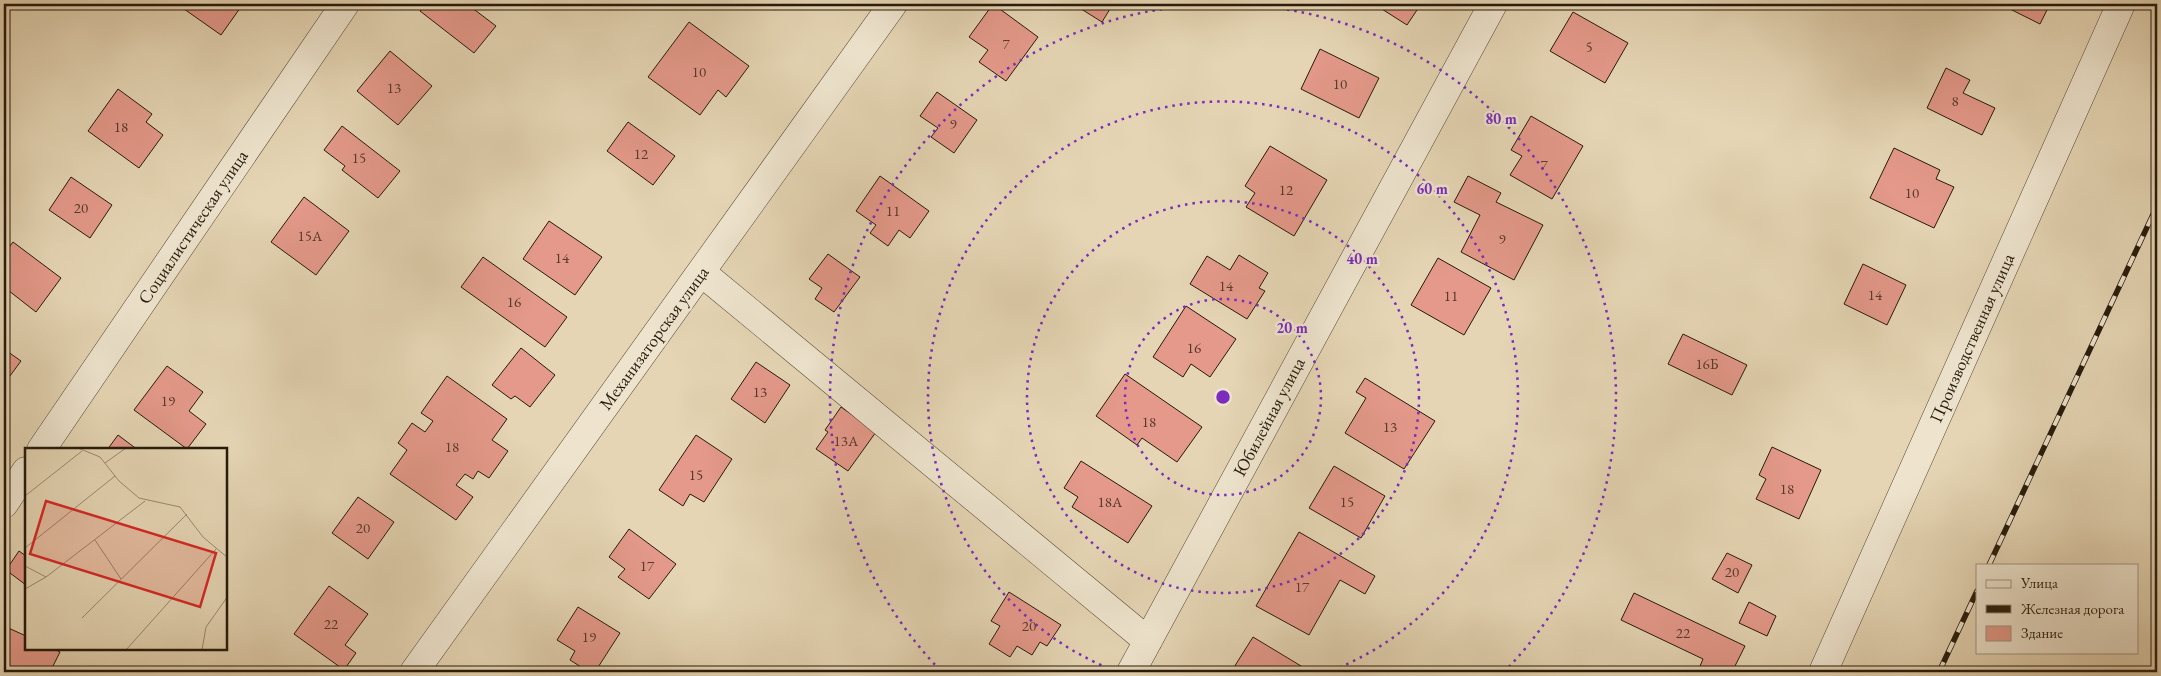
<svg xmlns="http://www.w3.org/2000/svg" width="2161" height="676" font-family="'EB Garamond',serif">
<style>
.building{fill:#e4998a;stroke:#261a0b}
.lines{fill:none;stroke-linecap:round;stroke-linejoin:round}
.street-casing{stroke:#564935;stroke-width:29}
.street{stroke:#eee4ce;stroke-width:28}
.rail-casing{stroke:#261a0b;stroke-width:5.5}
.rail{stroke:#eee4ce;stroke-width:4;stroke-dasharray:11;stroke-linecap:butt}
.ring{fill:none;stroke:#7b2cbf;stroke-width:2.5;stroke-dasharray:2.5 5}
.labels{text-anchor:middle;stroke-width:5;stroke-linejoin:round;paint-order:stroke}
.number-label{font-size:15px;fill:#563a2b}
.street-label{font-size:18px;fill:#261a0b;stroke:#eee4ce}
.inset-road{fill:none;stroke:#998a70;stroke-width:1}
.view{fill:#d62828;fill-opacity:0.15;stroke:#d62828;stroke-width:2.5}
.inset-edge{fill:none;stroke:#261a0b;stroke-width:2.5}
.centre{fill:#7b2cbf;stroke:#eee4ce;stroke-width:2.5}
.ring-label{font-size:15px;text-anchor:middle;font-weight:bold;fill:#7b2cbf;stroke:#eee4ce;stroke-width:5;stroke-linejoin:round;paint-order:stroke}
</style>
<rect width="100%" height="100%" fill="#e5d5b4"/>
<filter id="stains"><feTurbulence type="fractalNoise" baseFrequency=".004" numOctaves="4"/><feColorMatrix values="0 0 0 0 .2 0 0 0 0 .09 0 0 0 0 .02 0 0 0 .5 -.17"/></filter>
<radialGradient id="worn" r=".72"><stop offset=".6" stop-color="#630" stop-opacity="0"/><stop offset="1" stop-color="#630" stop-opacity=".3"/></radialGradient>
<path class="building" d="M177,4H243L221,35Z
M426,4H467L496,26L474,53L420,11Z
M767,4H780L776,10Z
M993,4L1038,37L1006,81L979,62L988,50L969,37Z
M1080,4H1113L1102,22L1078,7Z
M1374,4H1421L1407,25Z
M2000,4H2050L2040,24Z
M1573,12L1628,43L1605,83L1550,51Z
M689,22L749,66L726,97L718,90L700,115L648,77Z
M1320,49L1379,78L1359,118L1301,89Z
M390,51L432,86L398,125L357,91Z
M1946,68L1970,80L1963,93L1995,108L1982,135L1927,108Z
M118,89L152,114L146,122L163,135L139,168L88,131Z
M937,92L977,120L954,153L931,137L938,128L920,116Z
M1531,116L1583,146L1552,199L1510,175L1522,156L1511,150Z
M628,122L675,156L653,185L607,151Z
M342,126L400,171L378,198L342,170L345,166L324,150Z
M1270,146L1327,180L1294,236L1246,207L1255,193L1245,186Z
M1894,148L1940,170L1936,179L1954,187L1934,228L1870,198Z
M880,176L929,211L910,238L899,230L888,246L870,233L876,225L856,211Z
M1468,176L1501,193L1496,202L1543,225L1514,280L1461,252L1480,215L1454,202Z
M71,177L112,205L90,238L49,210Z
M304,197L349,231L316,275L271,242Z
M549,221L602,257L575,295L523,259Z
M13,242L61,278L36,312L4,287V254Z
M828,254L860,277L834,312L815,299L822,288L809,279Z
M1239,255L1268,273L1259,288L1265,291L1247,319L1190,284L1207,256L1230,270Z
M483,257L567,317L545,347L461,287Z
M1438,258L1491,288L1464,335L1411,305Z
M1863,264L1906,285L1887,325L1844,304Z
M1186,306L1236,339L1210,377L1191,364L1183,377L1153,357Z
M1683,334L1747,365L1732,395L1668,364Z
M521,348L555,375L530,407L515,396L511,399L492,385Z
M4,349L21,361L4,384Z
M756,362L790,385L765,423L731,399Z
M167,366L203,392L189,411L206,424L187,449L134,410Z
M1125,374L1202,427L1177,462L1142,438L1137,445L1096,416Z
M447,376L507,419L492,440L508,451L489,478L478,471L473,479L465,474L456,485L473,497L456,520L390,474L407,450L398,443L412,423L425,432L433,421L421,413Z
M1365,378L1435,421L1404,469L1345,433L1366,398L1356,392Z
M841,407L876,432L848,471L816,449L828,432L825,430Z
M118,435L138,450H107Z
M696,435L732,459L704,502L690,494L683,506L659,490Z
M1772,447L1821,470L1799,519L1756,499L1766,479L1759,475Z
M1081,461L1152,506L1128,543L1072,507L1078,497L1064,488Z
M1334,466L1385,496L1361,538L1309,508Z
M358,497L394,522L368,559L332,533Z
M629,529L676,564L649,599L618,577L625,569L609,557Z
M1299,532L1375,576L1365,594L1340,580L1309,635L1256,606Z
M19,551L26,556V585L6,570Z
M1727,553L1752,565L1738,593L1712,579Z
M329,586L368,614L345,645L356,653L344,670L294,634Z
M1009,592L1061,625L1047,646L1040,642L1032,655L1017,646L1010,657L989,644L1000,626L991,621Z
M1634,593L1745,646L1732,672L1698,671L1703,659L1621,620Z
M1749,602L1776,616L1767,636L1739,623Z
M578,607L620,633L595,672H589L570,660L575,651L557,640Z
M4,626L26,636V650H56L60,652L50,672H4Z
M1253,637L1311,672H1231Z"/>
<g class="lines">
<defs>
<path id="street" d="M701,272L1148,641
M41,450L345,4
M4,504L26,471
M414,672L893,4
M1131,672L1493,4
M1823,672L2121,4"/>
</defs>
<use href="#street" class="street-casing"/>
<use href="#street" class="street"/>
<defs>
<path id="rail" d="M1989,565L2157,206
M1939,672L1977,591"/>
</defs>
<use href="#rail" class="rail-casing"/>
<use href="#rail" class="rail"/>
</g>
<g class="ring">
<circle cx="1223" cy="397" r="98"/>
<circle cx="1223" cy="397" r="196"/>
<path d="M1115 671A295 295 0 1 1 1331 671"/>
<path d="M940 670A393 393 0 1 1 1506 670"/>
</g>
<g class="labels">
<g class="number-label">
<text x="1006" y="49">7</text>
<text x="1589" y="52">5</text>
<text x="699" y="77">10</text>
<text x="1340" y="89">10</text>
<text x="394" y="93">13</text>
<text x="1955" y="106">8</text>
<text x="953" y="129">9</text>
<text x="121" y="132">18</text>
<text x="641" y="159">12</text>
<text x="359" y="163">15</text>
<text x="1544" y="170">7</text>
<text x="1286" y="195">12</text>
<text x="1912" y="198">10</text>
<text x="81" y="213">20</text>
<text x="893" y="216">11</text>
<text x="310" y="241">15А</text>
<text x="1502" y="244">9</text>
<text x="562" y="263">14</text>
<text x="1226" y="291">14</text>
<text x="1875" y="300">14</text>
<text x="1451" y="301">11</text>
<text x="514" y="307">16</text>
<text x="1194" y="353">16</text>
<text x="1707" y="369">16Б</text>
<text x="760" y="397">13</text>
<text x="168" y="406">19</text>
<text x="1149" y="427">18</text>
<text x="1390" y="432">13</text>
<text x="846" y="446">13А</text>
<text x="452" y="452">18</text>
<text x="696" y="480">15</text>
<text x="1787" y="494">18</text>
<text x="1110" y="507">18А</text>
<text x="1347" y="507">15</text>
<text x="363" y="533">20</text>
<text x="647" y="571">17</text>
<text x="1732" y="577">20</text>
<text x="1302" y="592">17</text>
<text x="331" y="629">22</text>
<text x="1029" y="631">20</text>
<text x="1683" y="638">22</text>
<text x="589" y="642">19</text>
</g>
<g class="street-label">
<text transform="translate(193 227) rotate(-56)" y="6">Социалистическая улица</text>
<text transform="translate(654 338) rotate(-54)" y="6">Механизаторская улица</text>
<text transform="translate(1972 338) rotate(-66)" y="6">Производственная улица</text>
<text transform="translate(1269 417) rotate(-62)" y="6">Юбилейная улица</text>
</g>
</g>
<g transform="translate(25 448)">
<rect width="202" height="202" fill="#e5d5b4"/>
<path class="inset-road" d="M53,0L75,9L94,33L114,50L155,59L178,89L203,110M80,15L101,0M0,48L57,3M70,92L96,131M0,100L90,28M0,118L21,129M0,141L21,129L120,53M57,170L162,66M101,202L191,101M177,202L181,179L203,148"/>
<path class="view" d="M21,53L191,105L175,159L5,106Z"/>
<rect width="202" height="202" class="inset-edge"/>
</g>
<circle cx="1223" cy="397" r="8" class="centre"/>
<g class="ring-label">
<text x="1501" y="124">80 m</text>
<text x="1432" y="194">60 m</text>
<text x="1362" y="264">40 m</text>
<text x="1292" y="333">20 m</text>
</g>
<rect width="2161" height="676" fill="none" stroke="#e5d5b4" stroke-width="20"/>
<rect x="5" y="5" width="2151" height="666" fill="none" stroke="#261a0b" stroke-width="2.5"/>
<rect x="10" y="10" width="2141" height="656" fill="none" stroke="#261a0b"/>
<rect x="1976" y="564" width="162" height="90" fill="#eee4ce" stroke="#9e9380"/>
<rect x="1986" y="580" width="25" height="8" fill="#eee4ce" stroke="#9e9380"/>
<text x="2021" y="588" font-size="15" fill="#261a0b">Улица</text>
<rect x="1986" y="605" width="25" height="8" fill="#261a0b" stroke="#9e9380"/>
<text x="2021" y="614" font-size="15" fill="#261a0b">Железная дорога</text>
<rect x="1986" y="626" width="25" height="15" fill="#e4998a" stroke="#9e9380"/>
<text x="2021" y="638" font-size="15" fill="#261a0b">Здание</text>
<rect width="100%" height="100%" filter="url(#stains)"/>
<rect width="100%" height="100%" fill="url(#worn)"/>
</svg>
